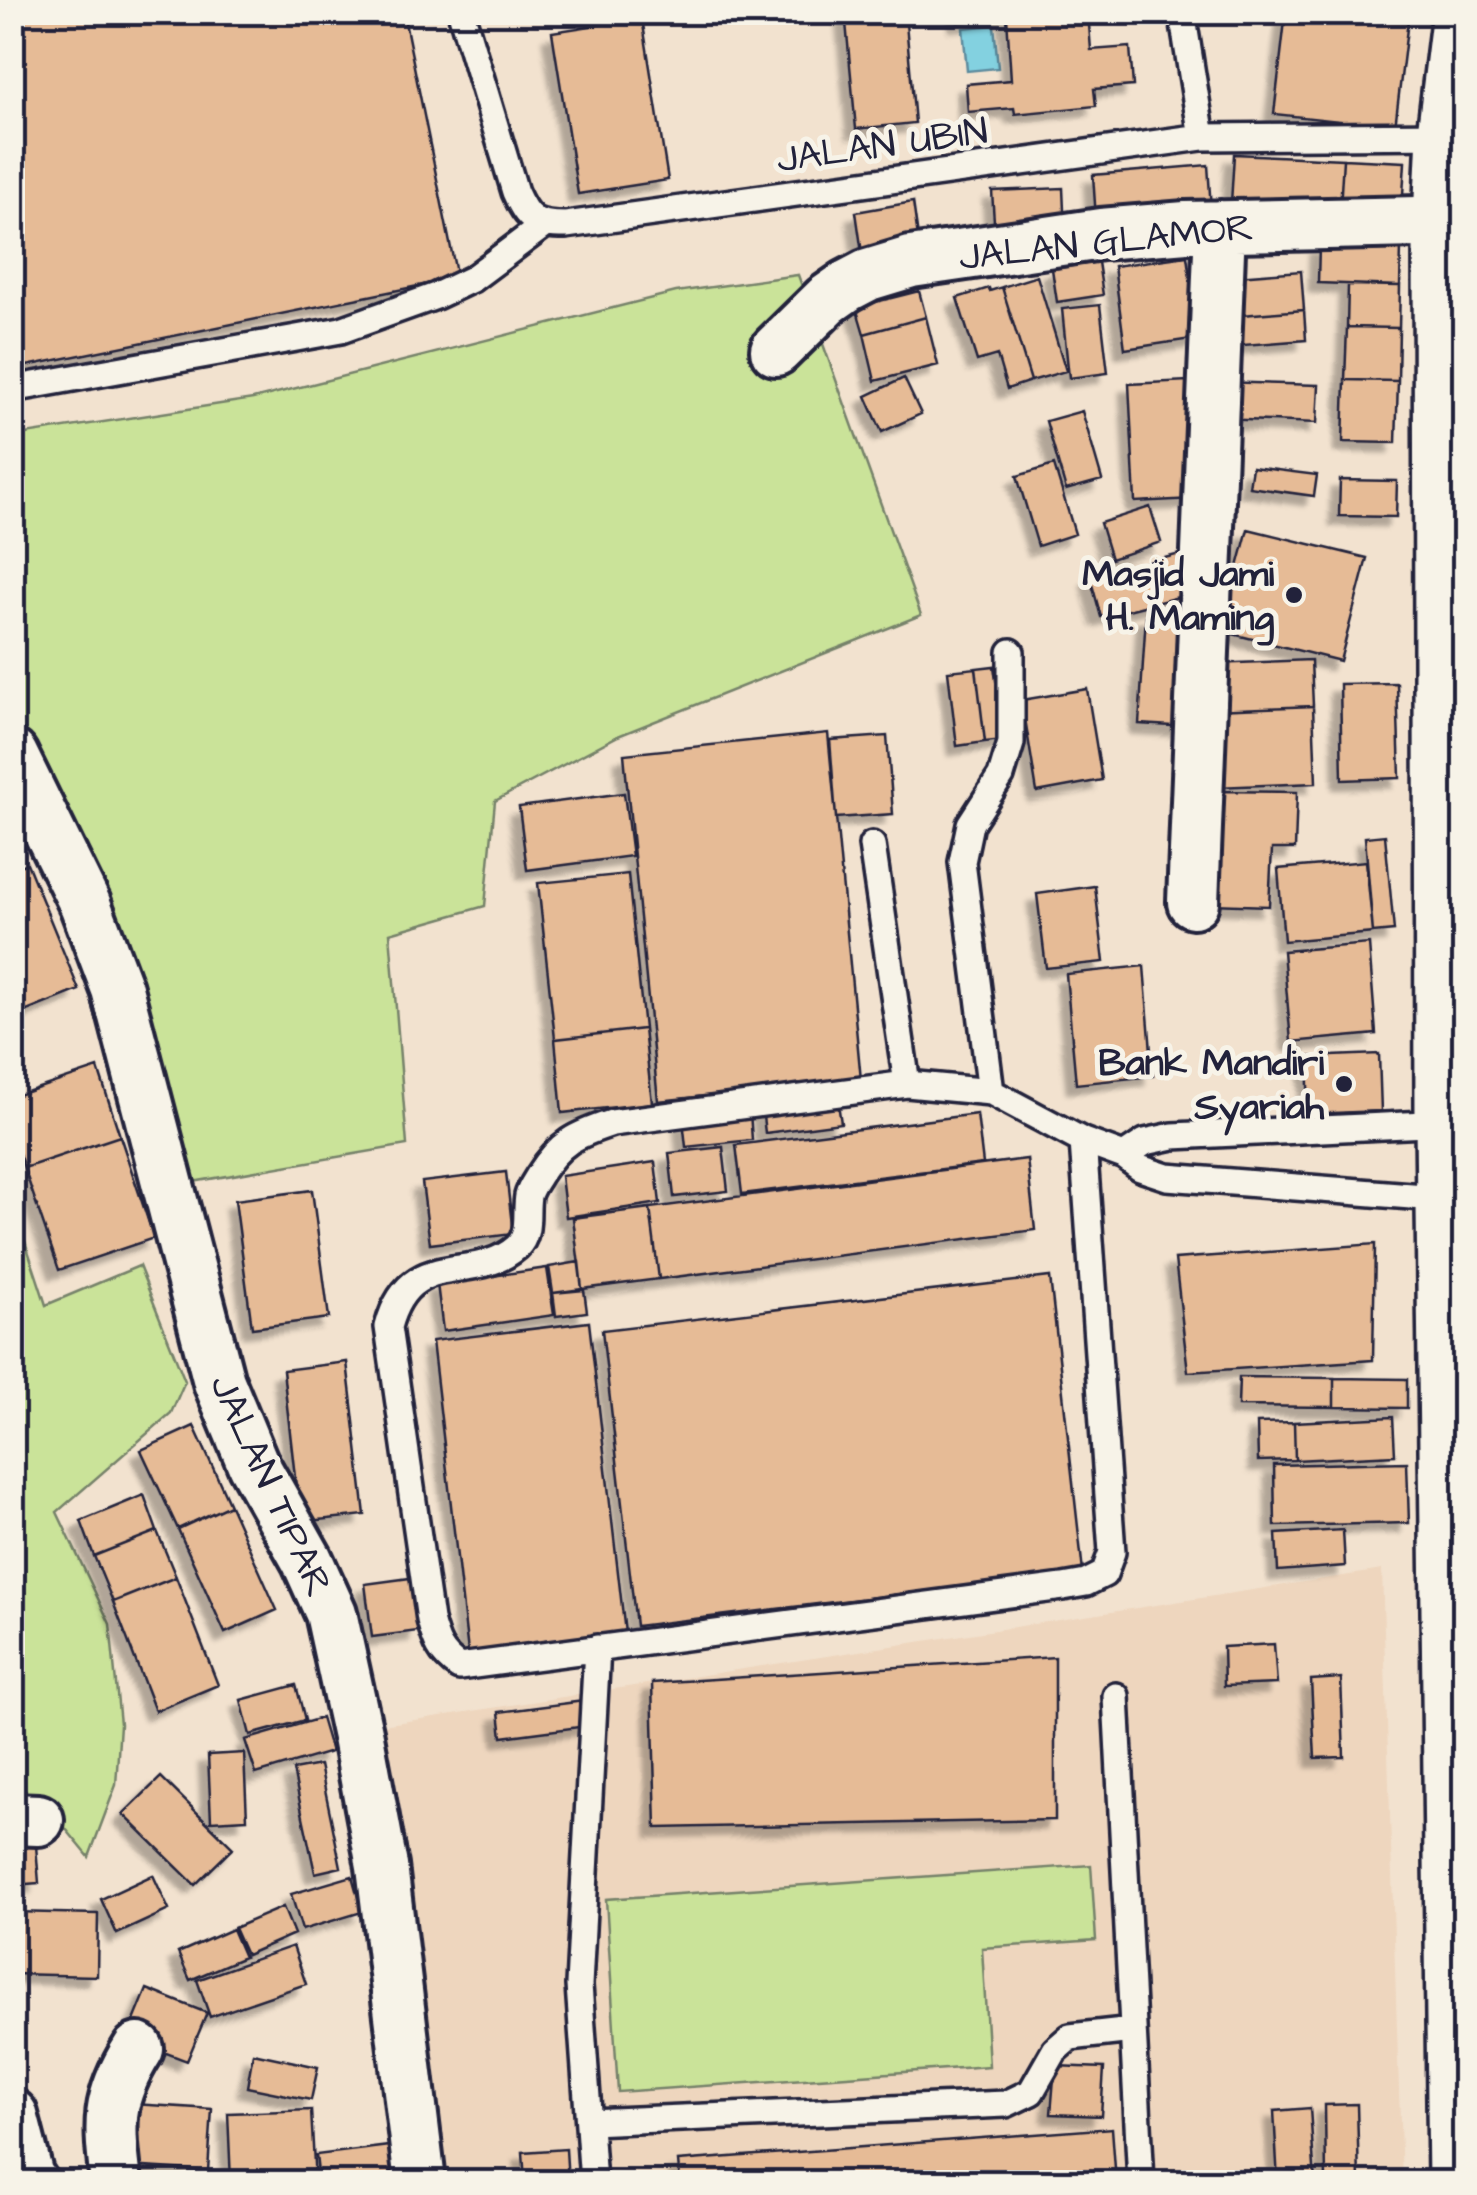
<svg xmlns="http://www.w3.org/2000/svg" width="1477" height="2195" font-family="'Architects Daughter',sans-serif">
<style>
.built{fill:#eed6be}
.green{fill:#cae399;stroke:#76826a;stroke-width:2.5}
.water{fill:#83d1e0;stroke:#5c8b9e;stroke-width:2.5}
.building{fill:#e6bb96;stroke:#22223b;stroke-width:2.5;filter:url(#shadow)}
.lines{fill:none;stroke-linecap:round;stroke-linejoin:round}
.lane-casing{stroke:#22223b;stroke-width:32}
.street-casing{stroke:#22223b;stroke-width:58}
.highway-casing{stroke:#22223b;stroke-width:62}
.lane{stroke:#f7f3e8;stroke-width:25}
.street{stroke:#f7f3e8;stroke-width:50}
.highway{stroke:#f7f3e8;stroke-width:55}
.poi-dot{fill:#22223b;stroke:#f7f3e8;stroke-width:4}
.labels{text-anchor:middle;stroke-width:10;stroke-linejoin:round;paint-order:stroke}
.street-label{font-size:38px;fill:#22223b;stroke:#f7f3e8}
.poi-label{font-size:38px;font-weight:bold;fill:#22223b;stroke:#f7f3e8;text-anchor:end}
</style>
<defs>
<filter id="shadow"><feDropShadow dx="-9" dy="9" stdDeviation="2.5" flood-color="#0004"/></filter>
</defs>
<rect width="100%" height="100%" fill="#f2e2cf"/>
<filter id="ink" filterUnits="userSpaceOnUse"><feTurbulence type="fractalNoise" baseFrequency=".01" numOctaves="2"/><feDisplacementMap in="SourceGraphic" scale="20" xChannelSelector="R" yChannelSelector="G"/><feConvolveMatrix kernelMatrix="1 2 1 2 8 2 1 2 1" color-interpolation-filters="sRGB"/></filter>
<g filter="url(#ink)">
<path class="built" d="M1382,1570L1402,2182H423L363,1728Z"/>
<path class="green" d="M798,275L921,615L618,736L495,801L485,906L390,933L407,1145L175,1185L13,751L12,436L253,399L676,292Z
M12,1202L46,1305L139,1266L185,1381L171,1413L57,1512L110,1624L120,1724L116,1785L89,1857L52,1812L13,1786Z
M1091,1865L1096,1940L982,1948L989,2066L618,2092L606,1899Z"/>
<path class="water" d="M994,25L998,68L967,71L963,28Z"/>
<path class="building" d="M12,12H403L457,278L12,369Z
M845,12H905L915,123L856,129Z
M957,12H1088L1091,50L1130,47L1133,86L1094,89L1096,106L1015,114L1014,108L968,112L966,84L1011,80L1007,17L958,22Z
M1286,12H1409L1395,127L1274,114Z
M642,18L668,180L578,194L552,32Z
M1234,154L1343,159L1340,208L1231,203Z
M1343,159L1405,162L1402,211L1340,208Z
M1208,165L1211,209L1096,219L1093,175Z
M1063,188L1065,233L995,237L992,191Z
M913,202L920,251L863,260L856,212Z
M1319,245L1401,247L1400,286L1318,283Z
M1187,256L1198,338L1125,349L1114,266Z
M1098,262L1103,295L1057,302L1052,269Z
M1301,271L1304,310L1229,316L1225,277Z
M1037,276L1066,371L1031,381L1002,287Z
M1348,285L1400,286L1399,328L1347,327Z
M1002,287L1031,381L1007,389L997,355L977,361L957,298L989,288L990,291Z
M919,291L926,317L864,334L856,307Z
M1100,305L1108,373L1069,378L1062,309Z
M1304,310L1306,340L1231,346L1229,316Z
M926,317L938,365L875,381L864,334Z
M1347,327L1399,328L1398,381L1345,380Z
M904,378L921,414L882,432L866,396Z
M1345,380L1398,381L1396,443L1343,442Z
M1188,381L1194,499L1135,502L1129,384Z
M1221,382L1319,385L1317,423L1220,419Z
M1082,411L1102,480L1066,490L1046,421Z
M1054,465L1075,534L1038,546L1017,476Z
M1252,467L1317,475L1314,496L1249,487Z
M1340,480L1397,481L1396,517L1339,516Z
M1150,507L1161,542L1111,559L1100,523Z
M1248,529L1367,558L1340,661L1221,631Z
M1180,554L1190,594L1101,617L1090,577Z
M1146,615L1196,618L1189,727L1139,724Z
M1311,660L1313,706L1214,710L1212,664Z
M994,666L1004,740L985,742L976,668Z
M976,668L985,742L957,746L948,671Z
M1397,683L1400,778L1342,780L1340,684Z
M1087,689L1102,780L1037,792L1022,700Z
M1313,706L1316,783L1217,787L1214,710Z
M828,733L861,1080L658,1101L624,754Z
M887,736L893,814L836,818L830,740Z
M1214,791L1297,792L1295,849H1272L1269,906L1211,904Z
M624,793L632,856L527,870L519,807Z
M1385,835L1394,931L1373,933L1365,837Z
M1366,861L1373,933L1284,941L1278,869Z
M27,863L79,990L12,1017V869Z
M628,874L644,1029L555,1039L538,883Z
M1095,886L1104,962L1046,968L1037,894Z
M1369,944L1376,1034L1291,1042L1283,951Z
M1144,966L1153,1076L1076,1084L1066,974Z
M644,1029L652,1103L562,1113L555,1039Z
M1379,1054L1381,1111L1309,1114L1307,1057Z
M98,1068L120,1136L24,1168L12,1133V1097Z
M837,1097L841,1123L765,1133L762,1108Z
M750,1112L752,1140L686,1147L683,1120Z
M977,1114L983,1164L742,1194L736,1145Z
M120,1136L154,1238L59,1270L24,1168Z
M723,1147L728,1191L674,1197L669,1153Z
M1027,1159L1035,1230L659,1279L650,1208Z
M655,1162L660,1203L566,1217L561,1176Z
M506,1172L513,1234L430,1244L422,1182Z
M312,1190L329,1318L252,1328L235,1200Z
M650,1208L659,1279L582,1289L573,1218Z
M1375,1244L1373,1360L1188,1372L1175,1259Z
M579,1262L582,1289L553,1293L549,1267Z
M547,1268L554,1315L443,1331L437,1284Z
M1050,1277L1083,1572L636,1626L602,1330Z
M584,1290L587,1312L556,1316L553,1293Z
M589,1322L625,1633L468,1652L432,1341Z
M347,1362L365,1515L300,1522L283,1370Z
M1239,1377L1334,1378V1407L1238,1406Z
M1334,1378L1407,1379V1408L1334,1407Z
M1393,1417L1395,1455L1295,1460L1294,1422Z
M1294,1422L1295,1460L1258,1461L1257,1423Z
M194,1426L230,1505L178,1529L141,1450Z
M1407,1462L1409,1523L1275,1526L1274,1465Z
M144,1495L157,1531L94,1556L81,1521Z
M230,1505L277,1610L225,1633L178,1529Z
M1343,1530L1345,1566L1278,1571L1276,1534Z
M157,1531L176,1577L113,1602L94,1556Z
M176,1577L218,1685L155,1711L113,1602Z
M410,1578L418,1631L372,1637L365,1584Z
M1274,1644L1277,1684L1224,1686L1223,1647Z
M1055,1657V1820L656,1828L652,1683Z
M1341,1678L1344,1757L1315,1758L1311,1680Z
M296,1685L305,1720L250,1735L241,1700Z
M584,1701L587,1726L502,1737L499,1712Z
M321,1718L331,1752L256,1774L245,1740Z
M244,1753L247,1819L211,1821L208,1755Z
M320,1765L341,1867L315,1873L293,1770Z
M161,1777L233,1848L195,1885L123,1814Z
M35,1833L39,1883L12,1885V1835Z
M153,1875L169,1910L117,1934L101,1899Z
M352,1876L362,1912L302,1930L291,1894Z
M283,1907L294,1934L246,1955L234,1928Z
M12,1912L98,1914L97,1976L12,1974Z
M232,1929L244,1957L190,1980L178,1953Z
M293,1946L306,1984L210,2017L197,1980Z
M147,1989L207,2013L187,2061L127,2038Z
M253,2053L318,2067L311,2100L247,2087Z
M1055,2066L1104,2068L1101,2116L1051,2114Z
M133,2104L212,2109L208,2171L128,2166Z
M1357,2104L1359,2182H1326L1325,2105Z
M1310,2108L1315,2182H1278L1274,2111Z
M311,2110L315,2182H231L228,2113Z
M1112,2128L1116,2182H680L678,2161Z
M389,2146L393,2182H319L316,2155Z
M566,2149L568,2182H525L523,2152Z"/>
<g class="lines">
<defs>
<path id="lane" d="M461,12L515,192C528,221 535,225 566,225L1202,137L1450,135
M1182,12L1202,137
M12,389L341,330L436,296L472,279L544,225
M872,845L907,1084
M991,1092L962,862L970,824L1001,776L1011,743V652
M1447,1123L1173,1136L1145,1142L1124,1156L1140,1168L1167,1177L1450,1199
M1083,1141L1112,1552L1104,1574L1086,1583L1063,1587L459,1667C440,1654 436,1642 430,1620L388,1327C410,1244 473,1286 517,1247C531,1234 525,1213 528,1196C530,1188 535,1182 539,1175C560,1142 575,1135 612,1123L907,1084L991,1092L1083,1141L1124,1156
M1116,1696L1141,2182
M589,2122L1006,2104L1031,2092L1055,2050L1070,2037L1133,2030
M593,2182L579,1985L597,1648"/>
<path id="street" d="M776,350L827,300L847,286L868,275L911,262L1101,234L1186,227L1464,221
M12,755L85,904L117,989L219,1382L253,1464L307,1560L331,1613L358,1737L382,1866L420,2182
M1193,902L1220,226
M12,1819L38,1820
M12,2115L28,2177L32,2182
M116,2182C109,2124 106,2100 138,2049"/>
<path id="highway" d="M1456,2182L1443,1123L1441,220L1445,134L1460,12"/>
</defs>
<use href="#lane" class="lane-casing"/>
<use href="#street" class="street-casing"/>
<use href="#highway" class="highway-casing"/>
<use href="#lane" class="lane"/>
<use href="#street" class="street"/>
<use href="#highway" class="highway"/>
</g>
</g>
<g class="poi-dot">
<circle cx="1294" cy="595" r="10"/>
<circle cx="1344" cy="1084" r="10"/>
</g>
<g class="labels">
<g class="street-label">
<text transform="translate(882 144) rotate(-8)" y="13">JALAN UBIN</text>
<text transform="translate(1106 241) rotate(-6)" y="13">JALAN GLAMOR</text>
<text transform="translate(272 1485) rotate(65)" y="13">JALAN TIPAR</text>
</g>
<g class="poi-label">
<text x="1274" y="586">Masjid Jami<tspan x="1274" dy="44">H. Maming</tspan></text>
<text x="1324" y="1075">Bank Mandiri<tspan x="1324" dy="44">Syariah</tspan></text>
</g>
</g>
<rect width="1477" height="2195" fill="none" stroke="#f7f3e8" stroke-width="50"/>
<rect x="25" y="25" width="1427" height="2145" fill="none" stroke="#22223b" stroke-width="4" filter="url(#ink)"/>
</svg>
